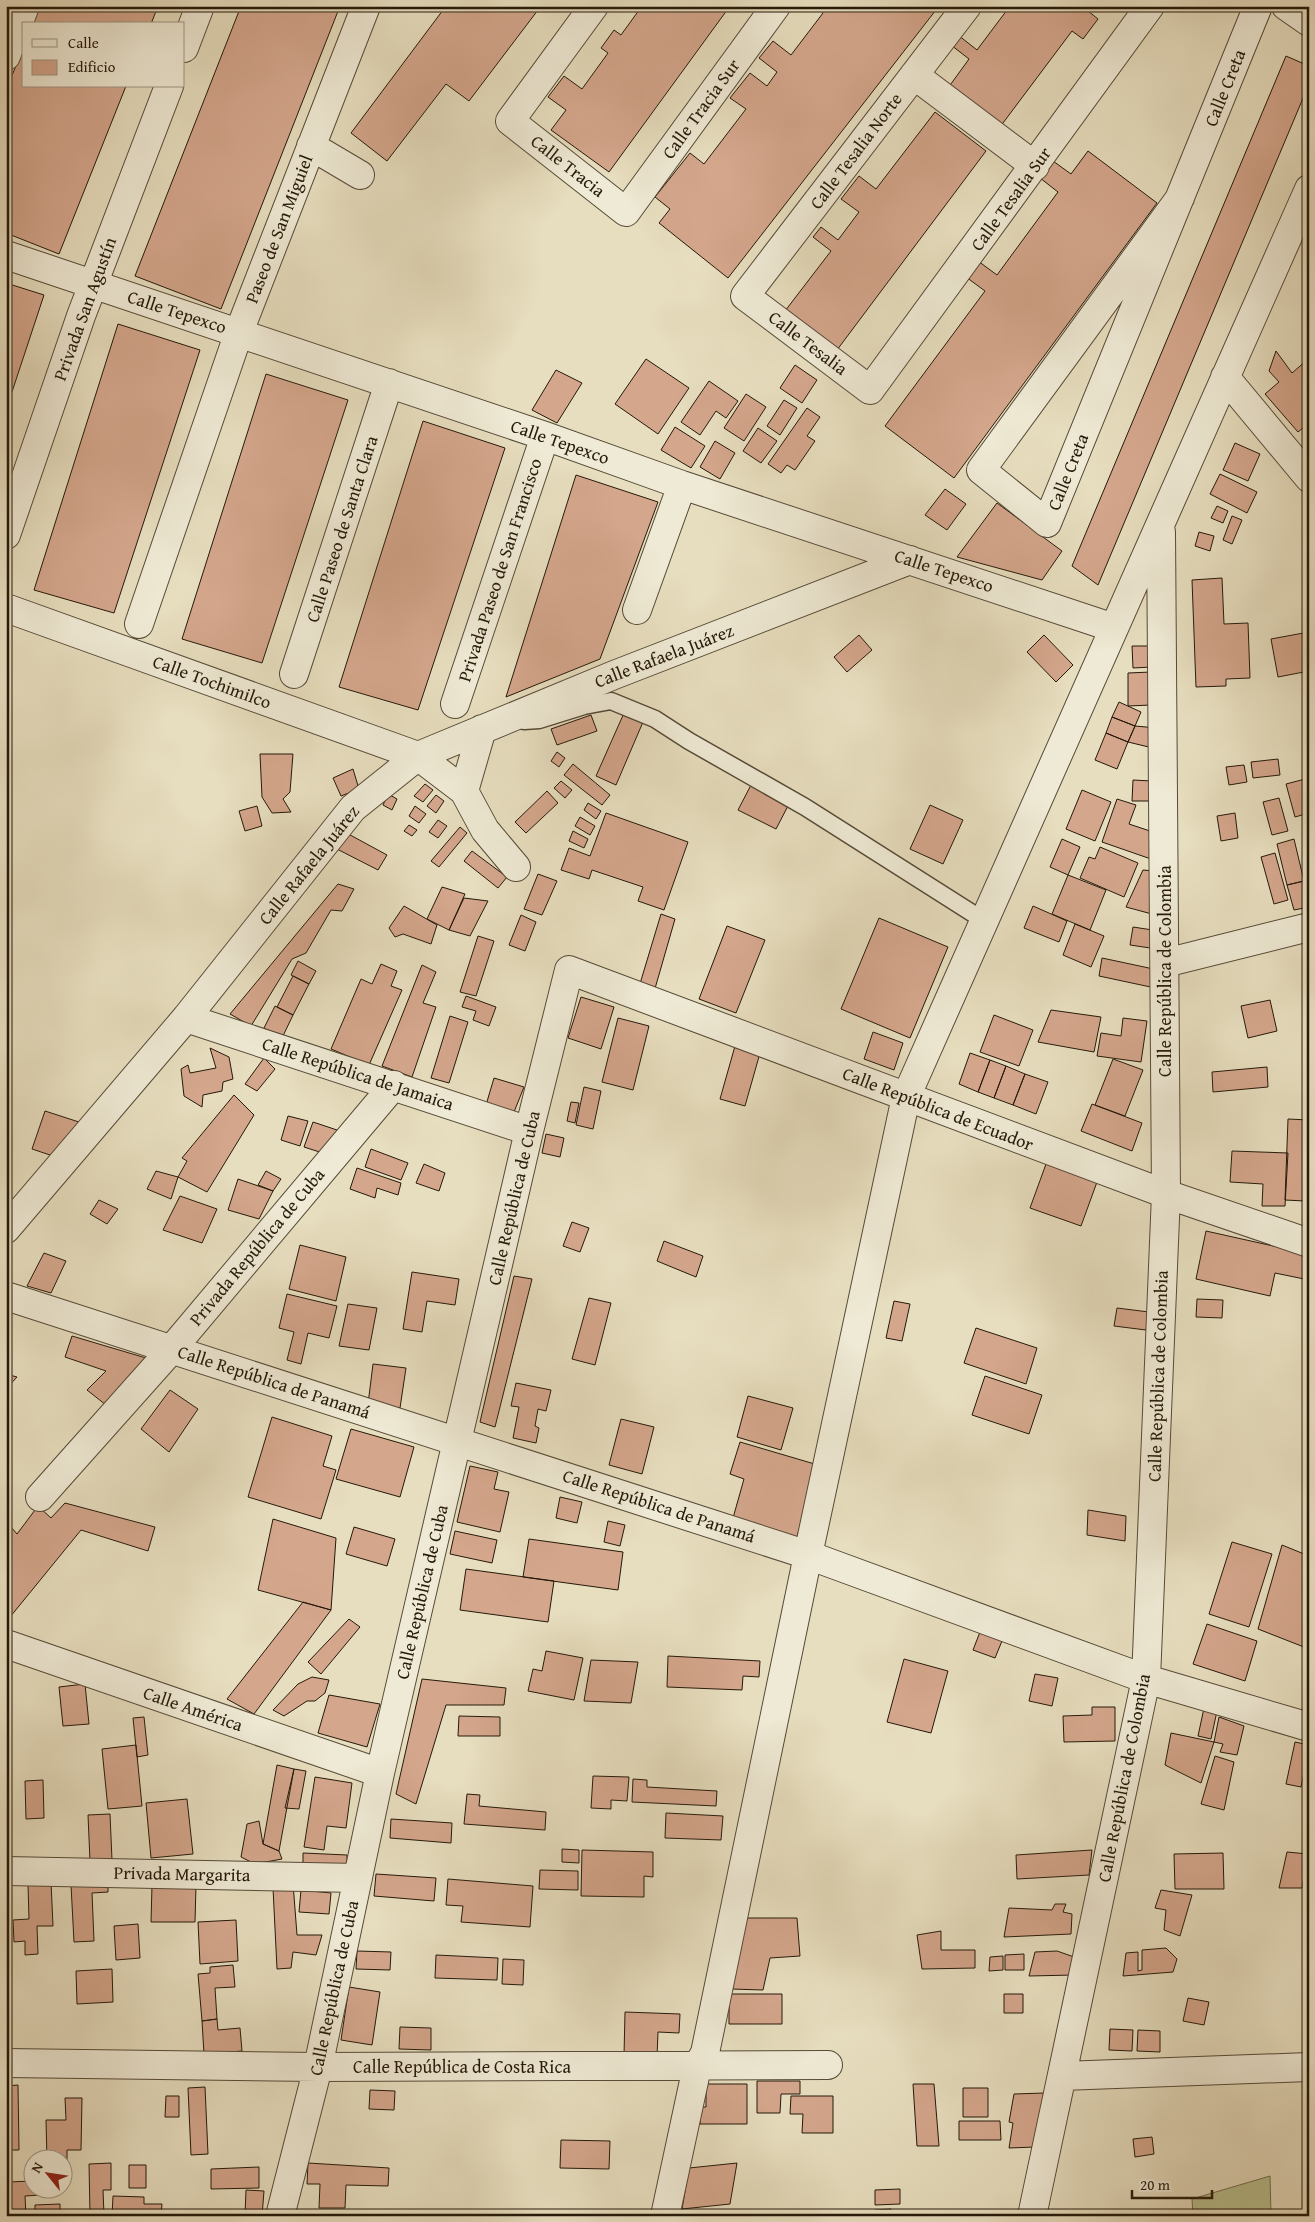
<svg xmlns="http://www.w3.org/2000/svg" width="1315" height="2222" font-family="'Gentium Book Plus',serif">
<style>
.green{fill:#bac08f;stroke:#706c4c}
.building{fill:#d4a68c;stroke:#25190a}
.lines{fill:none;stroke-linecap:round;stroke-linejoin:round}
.lane-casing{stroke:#564a37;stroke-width:19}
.street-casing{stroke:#564a37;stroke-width:30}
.lane{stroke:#efead5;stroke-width:16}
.street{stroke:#efead5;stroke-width:28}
.labels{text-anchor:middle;stroke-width:4;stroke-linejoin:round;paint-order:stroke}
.street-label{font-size:18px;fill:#25190a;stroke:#efead5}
</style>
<rect width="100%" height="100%" fill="#e7debf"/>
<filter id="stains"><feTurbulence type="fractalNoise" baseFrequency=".004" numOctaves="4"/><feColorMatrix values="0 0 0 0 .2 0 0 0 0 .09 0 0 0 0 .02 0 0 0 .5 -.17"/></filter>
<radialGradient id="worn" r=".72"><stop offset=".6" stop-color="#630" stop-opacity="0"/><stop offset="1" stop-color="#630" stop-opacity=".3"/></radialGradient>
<path class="green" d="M1270,2176L1271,2216H1193L1192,2199Z"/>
<path class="building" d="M40,6H158L151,24H33Z
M241,6H340L221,309L135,276Z
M446,6H541L469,101L446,84L387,161L351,133Z
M642,6H730L609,172L551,130L566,110L548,97L564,76L582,89L608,53L601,48L614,30L621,35Z
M814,6H939L728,278L659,223L670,209L655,197L690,153L704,164L746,109L730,98L750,73L767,86L777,72L759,58L773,41L791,55L823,13Z
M1010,6H1092L1088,11L1098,19L1083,39L1072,31L1000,127L948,88L969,59L951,45L958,35L977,50Z
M24,46V86H126L59,254L6,233V90Z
M1286,56L1309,66V84L1098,585L1072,566Z
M935,112L986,151L837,350L785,311L831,251L813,237L821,227L838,240L859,212L841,199L859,176L876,189Z
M1088,151L1157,203L954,478L885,426L985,291L966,277L978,261L997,275L1058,192L1040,178L1053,161L1071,174Z
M6,283L44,295L6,410Z
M118,324L200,350L114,613L34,590Z
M1276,351L1292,373L1307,360L1309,362V423L1298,432L1265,394L1279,382L1269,371Z
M646,359L689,388L658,434L615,404Z
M795,365L817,380L802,403L780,388Z
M556,370L582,383L557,423L532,410Z
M266,374L348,400L262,663L182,639Z
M709,381L738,401L726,418L716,411L700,435L681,422Z
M746,394L766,407L744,441L724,428Z
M784,400L797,408L780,435L767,426Z
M807,408L820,417L807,436L815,441L795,470L787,465L781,473L768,464Z
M423,421L505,448L418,710L339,687Z
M675,427L705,446L691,468L661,450Z
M758,428L777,441L761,463L743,451Z
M715,441L735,453L720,479L700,467Z
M1235,443L1260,454L1248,481L1223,470Z
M1220,474L1257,492L1247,513L1210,494Z
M576,475L658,502L600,659L506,697Z
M945,489L966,504L947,530L925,515Z
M997,503L1062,551L1042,580L957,557Z
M1217,506L1228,511L1223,523L1211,518Z
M1232,516L1242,520L1232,544L1223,540Z
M1199,532L1214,536L1210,551L1195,546Z
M1222,578L1224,624L1248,623L1250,678L1226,679V686L1196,687L1192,580Z
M1309,632V671L1278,677L1271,639Z
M859,635L872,650L847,672L834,657Z
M1044,635L1073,665L1056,682L1027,652Z
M1132,646H1152V667L1133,668Z
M1151,672V705L1128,706V673Z
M1119,702L1141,712L1135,726L1112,717Z
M624,713L643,722L616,785L596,776Z
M591,715L597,731L557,745L551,729Z
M1112,717L1135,726L1128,742L1106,733Z
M1135,726L1157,728V749L1128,742Z
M1106,733L1128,742L1117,769L1095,760Z
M557,752L565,758L559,767L551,761Z
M260,754H293L290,792L283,799L291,812L272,813L262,797Z
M1278,759L1280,775L1253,778L1251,762Z
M573,764L610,795L602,805L564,775Z
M1244,765L1247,782L1229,785L1226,767Z
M353,769L359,789L341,796L333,778Z
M1309,778V813L1295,817L1286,784Z
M1133,780L1152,781L1151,801H1132Z
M561,781L572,790L565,798L554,788Z
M425,784L433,790L423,802L414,796Z
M751,785L789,804L776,829L738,810Z
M1082,790L1111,802L1095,841L1066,829Z
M547,791L558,803L526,833L515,822Z
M388,794L397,799L392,810L383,805Z
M436,795L444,801L436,813L427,806Z
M1279,798L1288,831L1272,835L1263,802Z
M1117,799L1136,805L1129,824L1150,831L1151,859L1102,842Z
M588,803L601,811L596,819L584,810Z
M930,805L963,820L943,864L910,849Z
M257,806L262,826L245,831L239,811Z
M415,806L426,814L419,823L409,816Z
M606,813L688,842L664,910L638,901L643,887L592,870L589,879L561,870L569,848L590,856Z
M1235,813L1238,838L1221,841L1217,816Z
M580,817L595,826L590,835L575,826Z
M438,820L447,826L438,838L429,832Z
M409,825L417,830L412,836L404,831Z
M460,827L467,833L439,867L431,861Z
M341,830L387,855L378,870L333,847Z
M573,831L588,839L584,848L569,841Z
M1062,839L1080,847L1068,875L1050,867Z
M1294,839L1304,881L1287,885L1277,844Z
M1100,847L1138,863L1124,897L1080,878L1089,857L1095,859Z
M472,851L507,877L498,888L464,861Z
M1275,853L1288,900L1274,904L1261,857Z
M1143,870L1164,872L1163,917L1126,907Z
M538,874L557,881L542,915L524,909Z
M1068,875L1106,890L1090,930L1052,914Z
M1304,881L1309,907L1294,910L1287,885Z
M338,884L354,889L342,911L331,910L306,953L292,959L251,1026L230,1014Z
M442,887L465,894L449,930L427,919Z
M464,898L488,901L470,936L449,930Z
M404,906L437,925L431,944L403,934L395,937L389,928Z
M1033,906L1067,921L1059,942L1024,928Z
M661,914L675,919L654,992L639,987Z
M521,915L536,922L525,951L509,945Z
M879,918L948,947L910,1038L841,1009Z
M1075,924L1104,936L1091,967L1063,955Z
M727,926L765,940L736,1013L699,999Z
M1133,927L1159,931L1157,949L1130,945Z
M478,936L494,941L476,996L460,992Z
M1102,958L1163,971L1160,989L1099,976Z
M298,961L316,971L309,984L291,975Z
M381,964L397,971L391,986L402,990L369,1065L331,1049L361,979L372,984Z
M422,965L436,972L423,1003L436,1007L412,1077L382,1066Z
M293,976L309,984L293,1015L277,1007Z
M466,996L496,1007L489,1026L473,1020L476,1011L462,1007Z
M581,997L614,1007L601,1049L568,1038Z
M1270,1000L1277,1031L1248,1038L1241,1006Z
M275,1006L293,1015L282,1038L264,1028Z
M1051,1010L1101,1017L1094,1052L1038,1042Z
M994,1015L1033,1030L1019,1066L980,1052Z
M450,1016L468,1022L449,1083L431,1078Z
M618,1018L649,1026L633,1090L602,1082Z
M1123,1018L1147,1021L1141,1062L1097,1056L1101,1033L1121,1036Z
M873,1032L903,1043L894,1070L864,1059Z
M735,1046L760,1053L745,1106L720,1099Z
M210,1048L229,1057L233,1079L223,1082L222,1091L203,1095L202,1107L184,1096L181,1069L188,1065L190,1073L216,1068Z
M970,1053L990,1060L978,1092L959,1084Z
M264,1058L275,1069L257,1091L245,1084Z
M1113,1059L1143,1070L1125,1116L1095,1105Z
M990,1060L1006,1066L994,1098L978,1092Z
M1006,1066L1025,1074L1013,1105L994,1098Z
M1267,1067L1268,1087L1213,1092L1212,1072Z
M1025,1074L1048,1082L1036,1114L1013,1105Z
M494,1078L524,1087L514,1112L486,1105Z
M584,1087L601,1091L593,1129L576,1125Z
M234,1095L254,1115L207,1192L178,1177L187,1161L182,1158Z
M571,1102L579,1103L575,1123L567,1121Z
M1092,1104L1142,1123L1132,1151L1081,1131Z
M45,1111L82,1123L59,1158L32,1149Z
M288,1116L308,1121L300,1146L281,1140Z
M1288,1119L1309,1120V1165H1306L1305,1201L1285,1200Z
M313,1122L340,1131L332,1156L304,1147Z
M546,1134L564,1138L560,1157L542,1153Z
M371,1149L408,1163L401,1180L365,1167Z
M1232,1151L1288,1153L1285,1206H1262L1263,1184L1230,1182Z
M424,1164L445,1173L439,1191L416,1183Z
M1046,1164L1097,1182L1081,1226L1030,1208Z
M357,1168L401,1183L398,1195L377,1188L375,1198L350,1189Z
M156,1171L178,1177L171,1199L147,1189Z
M266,1171L281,1179L273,1191L258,1185Z
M238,1179L273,1191L259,1219L228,1210Z
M180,1196L217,1209L202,1243L163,1230Z
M99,1200L118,1209L107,1224L90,1214Z
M572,1222L589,1228L580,1252L563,1246Z
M1206,1231L1309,1254V1280L1275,1273L1270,1296L1196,1279Z
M664,1241L703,1256L696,1277L657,1261Z
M300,1245L346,1257L336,1301L289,1289Z
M44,1253L66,1261L51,1293L27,1286Z
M412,1272L459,1279L455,1305L427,1301L422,1332L403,1329Z
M514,1276L532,1279L495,1427L480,1422Z
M287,1294L337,1306L329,1338L308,1333L301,1364L287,1360L294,1332L279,1328Z
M589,1298L611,1303L595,1365L572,1359Z
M1197,1299L1223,1300L1222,1318L1196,1317Z
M894,1301L910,1304L902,1341L886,1338Z
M348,1304L377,1308L369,1350L339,1346Z
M1117,1308L1149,1312L1146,1330L1114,1326Z
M976,1328L1037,1348L1026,1384L964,1363Z
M72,1336L146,1358L106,1405L87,1390L106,1371L65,1357Z
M1307,1338L1309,1339V1358L1304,1357Z
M373,1364L406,1368L400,1408L368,1404Z
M6,1374L17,1377L6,1389Z
M985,1376L1042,1395L1029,1434L972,1415Z
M516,1383L551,1390L546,1411L538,1409L535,1426L539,1428L536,1443L513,1438L519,1407L511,1406Z
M170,1390L198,1409L169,1452L141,1429Z
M748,1396L793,1408L781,1450L737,1437Z
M272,1417L332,1436L323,1466L336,1470L321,1519L248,1497Z
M621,1419L654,1427L642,1474L609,1465Z
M351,1429L414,1447L400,1497L336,1479Z
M740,1442L818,1465L797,1537L733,1518L744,1479L730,1474Z
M470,1466L498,1472L494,1489L509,1492L500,1532L457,1522Z
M560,1497L582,1502L577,1523L556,1518Z
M65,1503L155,1527L148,1551L81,1530L6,1622V1533L11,1527L17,1534L38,1506L51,1518Z
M1088,1510L1126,1516L1125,1541L1087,1535Z
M273,1519L336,1538L331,1610L258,1590Z
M608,1521L625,1525L620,1546L604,1542Z
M354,1527L395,1539L387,1566L346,1554Z
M455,1531L497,1540L492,1563L450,1554Z
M529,1539L623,1552L618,1590L523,1577Z
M1232,1542L1272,1554L1249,1627L1209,1614Z
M1282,1545L1309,1556V1649L1258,1629Z
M466,1569L554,1581L548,1622L460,1610Z
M303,1602L331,1610L254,1714L227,1699Z
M349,1619L360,1627L321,1674L308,1662Z
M1207,1624L1257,1641L1245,1681L1193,1664Z
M980,1632L1002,1641L995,1658L973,1650Z
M546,1651L583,1658L574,1700L528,1691L533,1669L542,1671Z
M668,1656L760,1661L759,1677L743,1676L742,1690L667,1687Z
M904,1659L948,1671L931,1733L887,1722Z
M591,1660L638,1662L631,1703L584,1701Z
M1035,1674L1058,1678L1052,1706L1029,1701Z
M312,1677L329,1680L325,1693L315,1701H307L284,1716L273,1710L298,1684Z
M422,1679L506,1688L504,1705H446L416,1804L396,1794Z
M85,1684L89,1724L63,1726L59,1687Z
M329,1695L380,1704L367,1747L318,1733Z
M1092,1707H1115V1741L1064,1742L1063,1716L1092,1715Z
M1204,1708L1217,1711L1211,1739L1198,1736Z
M459,1716L500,1717V1736H458Z
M144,1717L148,1755L137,1757L133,1718Z
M1219,1717L1244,1726L1237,1755L1220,1752L1223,1744L1214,1742Z
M1171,1733L1214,1742L1201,1783L1165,1765Z
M1295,1742L1309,1745V1774L1304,1773L1301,1787L1286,1784Z
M136,1745L142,1806L108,1809L102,1749Z
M1215,1756L1234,1762L1224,1810L1201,1804Z
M277,1765L294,1769L279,1851L263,1844Z
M294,1769L306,1771L299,1809L285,1808Z
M593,1776L629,1777L627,1801L611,1800V1809L591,1808Z
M315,1777L352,1783L346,1828L327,1826L324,1850L304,1847Z
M633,1779L647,1780V1787L717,1791L716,1806L632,1802Z
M43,1780L44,1818L26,1819L25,1781Z
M467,1794L480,1795L479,1806L546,1812L545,1830L464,1824Z
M187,1799L193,1854L151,1858L146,1803Z
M666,1813L723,1816L721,1840L665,1838Z
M110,1814L112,1860L90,1861L88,1815Z
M391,1819L452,1823L451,1843L390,1838Z
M259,1821L263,1844L279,1851L282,1859L255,1864L241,1857L247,1824Z
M562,1849L579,1850V1863L562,1862Z
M582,1850L653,1852V1877L644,1876V1897L581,1896Z
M1092,1850L1089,1875L1017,1879L1016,1855Z
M1287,1852L1308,1854L1302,1888H1279Z
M303,1853L347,1855V1874L303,1873Z
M1223,1853L1224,1889H1175L1174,1854Z
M540,1870L578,1871V1890L539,1889Z
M376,1874L436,1878L434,1901L374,1896Z
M448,1879L533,1886L530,1927L461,1922L463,1906L446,1905Z
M51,1882L53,1926H37L38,1954L25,1955V1941L14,1942L13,1920L29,1919L28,1884Z
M108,1883V1892L92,1893L94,1941L74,1942L71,1885Z
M293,1883L297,1935H322L316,1955L293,1952L291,1968L277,1969L273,1888Z
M152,1885H196L195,1922H151Z
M301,1890L331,1893L329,1914L299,1912Z
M1161,1890L1192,1895L1180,1936L1164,1930L1166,1910L1155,1908Z
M1055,1904H1066L1063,1912L1072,1914L1071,1934L1004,1937L1009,1908L1052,1910Z
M6,1908L9,1934L6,1935Z
M745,1918H797L800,1956L770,1958L763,1990L731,1989Z
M236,1920L238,1961L200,1964L198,1922Z
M138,1924L140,1958L116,1960L114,1926Z
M941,1931V1950H975V1968L922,1969L917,1935Z
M1166,1948L1177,1959L1173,1972L1123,1976L1126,1953L1138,1952V1971L1142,1970V1950Z
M357,1951L391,1952L390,1970L356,1969Z
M1057,1951L1077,1958L1074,1975L1029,1976L1035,1952Z
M1024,1954V1970H1005V1955Z
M436,1955L498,1958L497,1980L435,1978Z
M1003,1956V1970L989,1971L990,1957Z
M503,1959L524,1960L523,1985L502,1984Z
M233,1965L235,1987L215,1988L217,2019L202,2021L198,1974L210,1973V1967Z
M112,1969L113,2002L77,2004L76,1971Z
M349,1987L380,1992L372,2045L341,2040Z
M729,1994H782V2024H729Z
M1004,1994H1023V2013H1004Z
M1188,1998L1209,2002L1204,2025L1183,2021Z
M625,2012L680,2014L679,2033L658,2032L657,2057L624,2056Z
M217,2019L218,2030L240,2028L242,2051L204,2054L202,2021Z
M400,2027L431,2028V2050L399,2049Z
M1110,2029L1133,2030L1132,2051L1109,2050Z
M1138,2030L1160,2031V2052L1137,2051Z
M757,2081H800V2094H781L780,2113H757Z
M706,2084H747V2124H700V2107H706Z
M913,2084H934L939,2146H917Z
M18,2085L19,2150H6V2086Z
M205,2087L208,2154L191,2155L188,2088Z
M963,2088H988V2117H963Z
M370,2090L395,2091L394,2110L369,2109Z
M1045,2093L1035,2147L1009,2148L1013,2123L1009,2122L1014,2094Z
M166,2096H179V2117H165Z
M791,2096H833V2133H802L803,2114H790Z
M65,2098H82L81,2150H67V2162H62V2160H47L46,2120H66Z
M959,2121H1000L1001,2140H959Z
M1152,2137L1154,2154L1135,2157L1133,2139Z
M561,2140L610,2141L609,2169L560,2168Z
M111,2163V2190H103L104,2215H90L89,2164Z
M308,2163L389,2168L388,2186L346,2185L345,2208H319L320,2184H307Z
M737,2163L730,2204L682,2209L689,2168Z
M129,2165H146V2188H129Z
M259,2167V2188L211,2189V2169Z
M32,2181V2190H41V2195L25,2196L26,2216H10L9,2182Z
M900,2189V2204L875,2205V2190Z
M246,2190L264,2191L262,2216L245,2215Z
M113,2196L144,2197V2204H162L161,2216H112Z
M60,2204V2216H35V2205Z
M891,2209V2216H875V2210Z
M944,2211V2216H898V2212Z
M211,2213L244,2216H211Z"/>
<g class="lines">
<defs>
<path id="lane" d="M524,721L539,720L584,706L611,701L655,719L689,741L805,807L983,920"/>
<path id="street" d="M594,6L510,121L626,212L776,6
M967,6L745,296L870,390L1150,6
M1286,6L1309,22
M184,48L200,6
M6,56L25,6
M914,75L1035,166
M311,146L360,175
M1180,198L981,470L1047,523L1258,6
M6,255L545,436L682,485L1114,628
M1225,377L1309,478
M6,535L81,316L169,86
M6,608L418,756L464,791L485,830L516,867
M637,610L682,485
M139,624L239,332L366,6
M294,674L389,383
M455,704L545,436
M464,791L482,729
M1165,963L1309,927
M186,1018L529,1131
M6,1229L186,1018L353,808L418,756L614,675L910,560
M6,1296L808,1555L1146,1679L1309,1727
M40,1497L171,1350L394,1085
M6,1644L380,1773
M6,1871L358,1878
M6,2063L318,2067L828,2065
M1062,2076L1309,2067
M280,2216L318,2067L380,1773L529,1131L569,970L1166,1194L1309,1243
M665,2216L697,2067L705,2053L808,1555L906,1097L1309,189
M1032,2216L1146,1679L1166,1194L1161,532"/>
</defs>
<use href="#lane" class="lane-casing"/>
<use href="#street" class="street-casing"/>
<use href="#lane" class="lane"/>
<use href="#street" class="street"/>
</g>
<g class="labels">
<g class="street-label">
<text transform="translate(1225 88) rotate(-68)" y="6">Calle Creta</text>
<text transform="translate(701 109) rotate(-54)" y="6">Calle Tracia Sur</text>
<text transform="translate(856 151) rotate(-53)" y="6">Calle Tesalia Norte</text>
<text transform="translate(568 166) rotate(38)" y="6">Calle Tracia</text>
<text transform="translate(1011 199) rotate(-54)" y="6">Calle Tesalia Sur</text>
<text transform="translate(279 229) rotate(-69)" y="6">Paseo de San Miguiel</text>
<text transform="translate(85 309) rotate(-70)" y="6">Privada San Agustín</text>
<text transform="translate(177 312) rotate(18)" y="6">Calle Tepexco</text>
<text transform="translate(808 343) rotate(37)" y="6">Calle Tesalia</text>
<text transform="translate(560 442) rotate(19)" y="6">Calle Tepexco</text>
<text transform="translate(1068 472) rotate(-68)" y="6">Calle Creta</text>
<text transform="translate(342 529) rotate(-72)" y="6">Calle Paseo de Santa Clara</text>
<text transform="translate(500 570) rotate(-72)" y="6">Privada Paseo de San Francisco</text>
<text transform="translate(944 571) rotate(18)" y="6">Calle Tepexco</text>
<text transform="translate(664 656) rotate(-21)" y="6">Calle Rafaela Juárez</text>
<text transform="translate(212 682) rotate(20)" y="6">Calle Tochimilco</text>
<text transform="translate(309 865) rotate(-51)" y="6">Calle Rafaela Juárez</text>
<text transform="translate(1165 971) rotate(-90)" y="6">Calle República de Colombia</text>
<text transform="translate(358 1074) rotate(18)" y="6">Calle República de Jamaica</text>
<text transform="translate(938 1109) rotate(21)" y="6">Calle República de Ecuador</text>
<text transform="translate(514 1198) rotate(-77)" y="6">Calle República de Cuba</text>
<text transform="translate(257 1247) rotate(-50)" y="6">Privada República de Cuba</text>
<text transform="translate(1158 1376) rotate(-88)" y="6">Calle República de Colombia</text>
<text transform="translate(274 1382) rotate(18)" y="6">Calle República de Panamá</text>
<text transform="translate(659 1506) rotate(18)" y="6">Calle República de Panamá</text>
<text transform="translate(422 1592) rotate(-77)" y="6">Calle República de Cuba</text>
<text transform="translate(193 1709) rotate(19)" y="6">Calle América</text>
<text transform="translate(1124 1778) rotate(-79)" y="6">Calle República de Colombia</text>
<text transform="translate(182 1874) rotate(1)" y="6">Privada Margarita</text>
<text transform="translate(334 1988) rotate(-78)" y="6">Calle República de Cuba</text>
<text x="462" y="2073">Calle República de Costa Rica</text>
</g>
</g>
<rect width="1315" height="2222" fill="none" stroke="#e7debf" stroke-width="25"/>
<rect x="8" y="8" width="1300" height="2207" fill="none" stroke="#25190a" stroke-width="2.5"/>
<rect x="12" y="12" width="1290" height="2197" fill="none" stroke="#25190a"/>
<rect x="22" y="22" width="162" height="65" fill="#efead5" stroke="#9e9684"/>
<rect x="32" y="39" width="25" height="8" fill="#efead5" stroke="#9e9684"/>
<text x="68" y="48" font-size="15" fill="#25190a">Calle</text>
<rect x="32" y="60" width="25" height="15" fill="#d4a68c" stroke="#9e9684"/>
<text x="68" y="72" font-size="15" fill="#25190a">Edificio</text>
<g transform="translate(48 2174) rotate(300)"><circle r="24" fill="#efead5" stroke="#9e9684"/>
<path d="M0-4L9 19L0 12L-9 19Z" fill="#8f2418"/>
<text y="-8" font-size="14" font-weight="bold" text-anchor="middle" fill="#25190a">N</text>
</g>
<path d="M1132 2190v8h80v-8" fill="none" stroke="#25190a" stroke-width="2.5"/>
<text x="1140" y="2190" font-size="15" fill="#25190a" stroke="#efead5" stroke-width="4" paint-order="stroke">20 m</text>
<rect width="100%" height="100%" filter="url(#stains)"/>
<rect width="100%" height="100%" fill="url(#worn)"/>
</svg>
